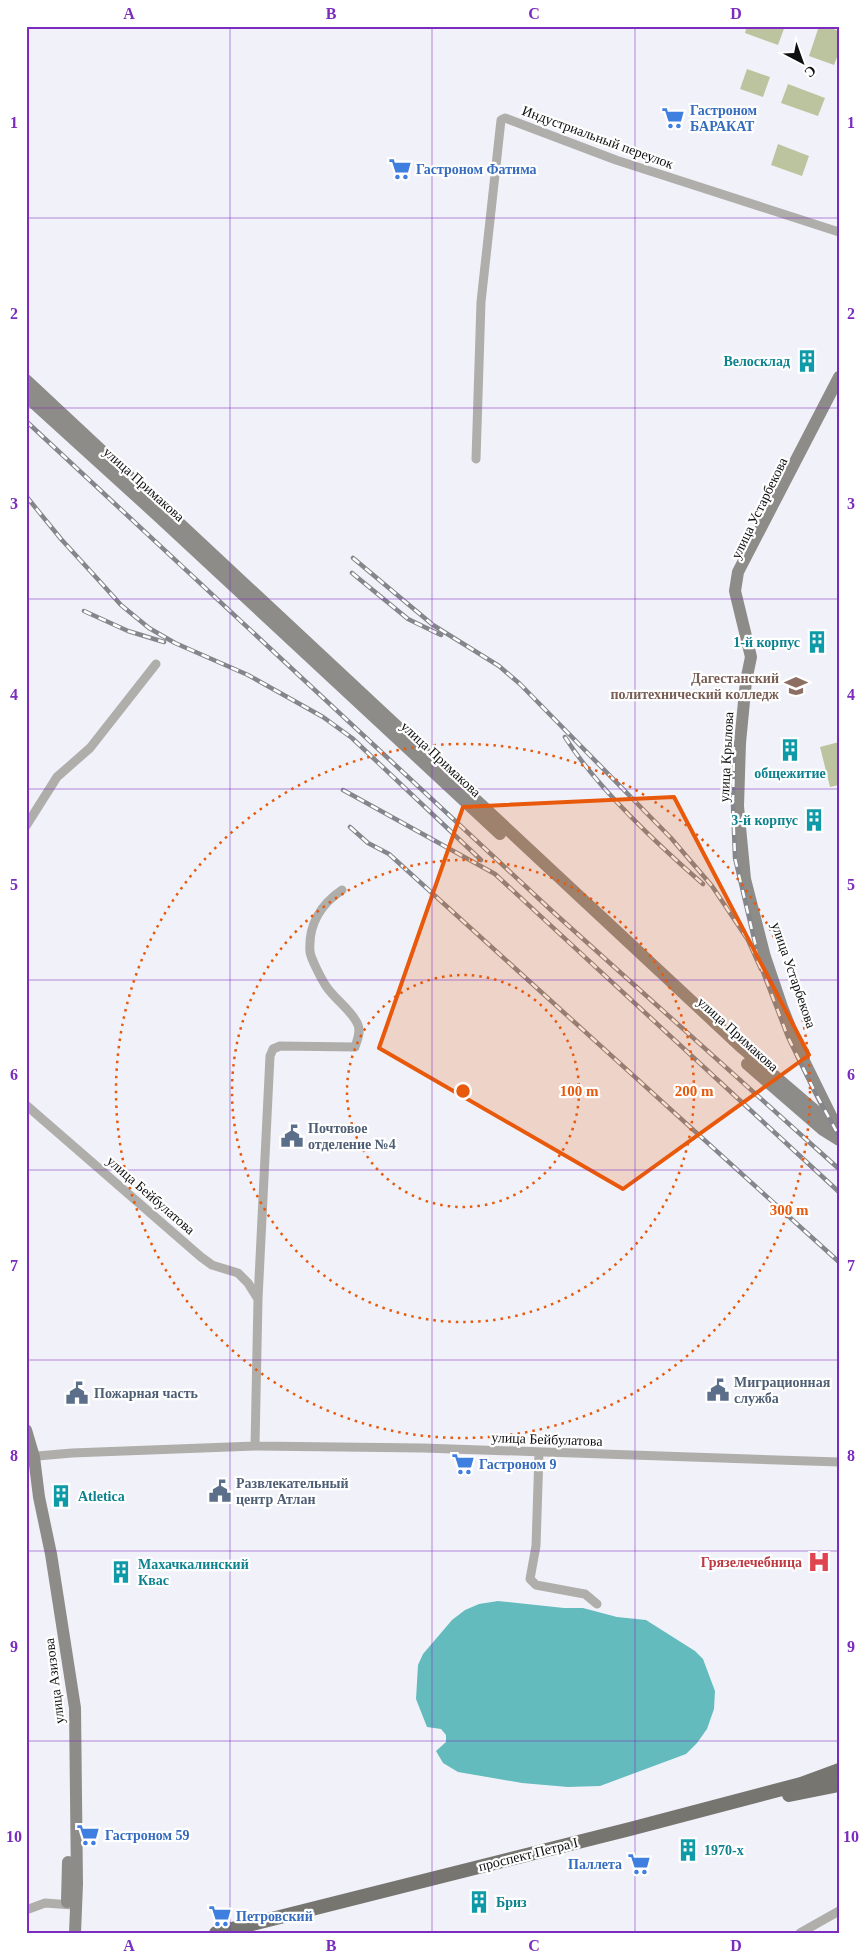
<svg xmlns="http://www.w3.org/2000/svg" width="865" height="1959" font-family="Georgia,serif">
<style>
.green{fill:#bcc49f}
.water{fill:#64bbbe}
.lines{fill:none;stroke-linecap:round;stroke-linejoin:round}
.minor{stroke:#afaeab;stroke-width:9}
.secondary{stroke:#8e8c88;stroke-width:12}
.primary{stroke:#767570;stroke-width:14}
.rail-casing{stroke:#85868b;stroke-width:4.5}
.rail{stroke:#fff;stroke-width:2.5;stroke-dasharray:8;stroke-linecap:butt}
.marked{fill:#e8590c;fill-opacity:0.2;stroke:#e8590c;stroke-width:4;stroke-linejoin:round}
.grid{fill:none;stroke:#7b2cbf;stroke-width:1;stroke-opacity:0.55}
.ring{fill:none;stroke:#e8590c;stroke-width:2.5;stroke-dasharray:2.5 5}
.labels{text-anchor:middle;stroke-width:4.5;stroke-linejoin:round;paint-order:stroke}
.shop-label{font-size:14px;font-weight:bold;fill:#366cbe;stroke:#fff;text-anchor:start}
.street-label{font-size:14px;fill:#0f0f12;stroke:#fff}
.culture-label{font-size:14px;font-weight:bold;fill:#0d838f;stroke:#fff;text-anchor:start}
.education-label{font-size:14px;font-weight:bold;fill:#785e54;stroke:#fff;text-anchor:end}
.service-label{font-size:14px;font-weight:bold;fill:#4e5e75;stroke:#fff;text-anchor:start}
.health-label{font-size:14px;font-weight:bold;fill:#be3a42;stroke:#fff;text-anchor:end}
.centre{fill:#e8590c;stroke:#fff;stroke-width:2.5}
.ring-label{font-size:15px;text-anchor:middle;font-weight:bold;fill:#e8590c;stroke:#fff;stroke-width:4.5;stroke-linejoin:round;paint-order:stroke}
.neatline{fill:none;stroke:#7b2cbf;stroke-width:2}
.grid-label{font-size:16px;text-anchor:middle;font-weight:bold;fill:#7b2cbf}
</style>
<rect width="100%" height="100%" fill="#f1f2f9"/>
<path class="green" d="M747,26H785L778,45L745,33Z
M819,26H825L839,31V52L834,65L809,56Z
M747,69L770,77L763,97L740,89Z
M788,84L825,98L818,116L781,103Z
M778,144L809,156L802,176L771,165Z
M839,742V785L830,787L820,747Z"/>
<path class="water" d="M498,1601L564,1608H583L617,1617L646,1620L695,1651L703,1659L715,1691L714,1709L707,1729L697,1743L686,1754L600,1786L568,1787L522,1783L458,1772L443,1763L436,1751L446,1742V1735L441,1729L427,1727L416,1699L418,1665L423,1654L452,1620L465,1610L479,1604Z"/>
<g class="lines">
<path class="minor" d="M476,459L481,302L501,120L505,118L616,160L839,232
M26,826L57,777L90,748L156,664
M26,1105L201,1257L212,1265L238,1273L248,1283L258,1299
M255,1446L258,1299L270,1056L273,1049L280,1046L355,1047C357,1040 361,1033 358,1025C352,1010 335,1000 326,986C322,980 311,959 310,952C308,925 321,904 342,890
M539,1453L536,1546L530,1579L536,1585L579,1593L585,1594L597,1604
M26,1457L72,1453L255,1446L423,1448L839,1462
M26,1910L45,1903L72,1905
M800,1933L839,1911"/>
<path class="secondary" d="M26,380L742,1048L831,1124L839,1127
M26,396L158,516L500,834
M747,1064L823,1130L839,1140
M831,1124L833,1120L801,1055L782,1007L765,957L745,879L738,806L740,743L746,681L751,657L735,591L738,572L839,377
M26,1430L34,1457L39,1497L51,1554L75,1708L77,1884L75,1933
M67,1902L68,1862"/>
<path class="primary" d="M789,1795L839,1785
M216,1933L630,1829L801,1784L839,1770"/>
<defs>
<path id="rail" d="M26,421L552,911L839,1169
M26,496L61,539L103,585L121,605L149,628L175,643L248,675L323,717L352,738L481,860
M353,558L433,625L499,666L520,684L671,838L712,886L748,940L761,969
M352,573L408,619L441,635
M84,611L128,631L164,642
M565,737C597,788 657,844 703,884
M734,747L733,805L735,858L756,947
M343,790L495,874L839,1192
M350,827L368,843L389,854L839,1262
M760,964L788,1037L815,1092L839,1136"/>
</defs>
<use href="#rail" class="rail-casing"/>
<use href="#rail" class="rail"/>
</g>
<path class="marked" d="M674,797L809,1055L623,1189L379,1048L463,807Z"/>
<path class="grid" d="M230,26V1933M432,26V1933M635,26V1933M26,218H839M26,408H839M26,599H839M26,789H839M26,980H839M26,1170H839M26,1360H839M26,1551H839M26,1741H839"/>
<g class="ring">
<circle cx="463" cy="1091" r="116"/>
<circle cx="463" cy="1091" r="231"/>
<circle cx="463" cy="1091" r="347"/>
</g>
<defs>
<symbol id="supermarket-bare" viewBox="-9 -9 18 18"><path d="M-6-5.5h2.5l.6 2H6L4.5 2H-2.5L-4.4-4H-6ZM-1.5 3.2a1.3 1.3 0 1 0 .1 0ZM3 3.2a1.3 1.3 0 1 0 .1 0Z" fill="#3f7fe0" stroke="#fff" stroke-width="2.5" paint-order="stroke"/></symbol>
<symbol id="building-bare" viewBox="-9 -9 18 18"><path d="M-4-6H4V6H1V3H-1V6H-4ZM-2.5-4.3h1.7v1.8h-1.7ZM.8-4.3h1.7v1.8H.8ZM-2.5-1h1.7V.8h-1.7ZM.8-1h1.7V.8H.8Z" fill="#0f9aa8" stroke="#fff" stroke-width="2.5" paint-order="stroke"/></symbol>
<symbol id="university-bare" viewBox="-9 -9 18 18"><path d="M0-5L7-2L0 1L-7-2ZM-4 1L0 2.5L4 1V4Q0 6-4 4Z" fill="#8d6e63" stroke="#fff" stroke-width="2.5" paint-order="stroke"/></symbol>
<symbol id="civic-bare" viewBox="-9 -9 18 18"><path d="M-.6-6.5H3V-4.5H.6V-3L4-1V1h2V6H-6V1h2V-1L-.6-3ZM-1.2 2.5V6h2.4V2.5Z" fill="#5c6f8a" stroke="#fff" stroke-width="2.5" paint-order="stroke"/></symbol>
<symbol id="hospital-bare" viewBox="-9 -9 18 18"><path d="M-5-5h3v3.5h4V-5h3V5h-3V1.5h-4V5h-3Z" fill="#e0444e" stroke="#fff" stroke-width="2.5" paint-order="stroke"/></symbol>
</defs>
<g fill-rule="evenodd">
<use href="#supermarket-bare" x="657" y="102" width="32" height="32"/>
<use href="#supermarket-bare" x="384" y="153" width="32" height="32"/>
<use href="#building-bare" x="791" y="345" width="32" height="32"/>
<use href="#building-bare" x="801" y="626" width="32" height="32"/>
<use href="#university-bare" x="780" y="670" width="32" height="32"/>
<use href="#building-bare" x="774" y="734" width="32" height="32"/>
<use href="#building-bare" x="798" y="804" width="32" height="32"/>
<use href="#civic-bare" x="276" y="1120" width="32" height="32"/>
<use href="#civic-bare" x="702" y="1374" width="32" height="32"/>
<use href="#civic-bare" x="61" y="1377" width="32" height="32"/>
<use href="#supermarket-bare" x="447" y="1448" width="32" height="32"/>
<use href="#civic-bare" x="204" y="1475" width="32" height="32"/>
<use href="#building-bare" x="45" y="1480" width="32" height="32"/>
<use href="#hospital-bare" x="803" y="1546" width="32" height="32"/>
<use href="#building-bare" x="105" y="1556" width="32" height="32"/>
<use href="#supermarket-bare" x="72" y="1819" width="32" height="32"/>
<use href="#building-bare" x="672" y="1834" width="32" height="32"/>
<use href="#supermarket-bare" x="623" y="1848" width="32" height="32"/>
<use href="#building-bare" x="463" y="1886" width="32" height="32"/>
<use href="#supermarket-bare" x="204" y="1900" width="32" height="32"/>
</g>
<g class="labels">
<g class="shop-label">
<text x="690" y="115">Гастроном<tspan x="690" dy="16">БАРАКАТ</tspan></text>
<text x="416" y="174">Гастроном Фатима</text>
<text x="479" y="1469">Гастроном 9</text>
<text x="105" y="1840">Гастроном 59</text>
<text x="622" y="1869" text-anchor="end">Паллета</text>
<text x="236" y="1921">Петровский</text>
</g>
<g class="street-label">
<text transform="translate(598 137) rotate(20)" y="5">Индустриальный переулок</text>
<text transform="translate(144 484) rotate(42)" y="5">улица Примакова</text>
<text transform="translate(759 508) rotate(-64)" y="5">улица Устарбекова</text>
<text transform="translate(726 757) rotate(-87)" y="5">улица Крылова</text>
<text transform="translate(441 759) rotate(43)" y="5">улица Примакова</text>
<text transform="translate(794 975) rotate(71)" y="5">улица Устарбекова</text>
<text transform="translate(738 1034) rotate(42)" y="5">улица Примакова</text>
<text transform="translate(151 1195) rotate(41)" y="5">улица Бейбулатова</text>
<text transform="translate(547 1439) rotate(2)" y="5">улица Бейбулатова</text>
<text transform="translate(54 1681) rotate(-97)" y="5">улица Азизова</text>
<text transform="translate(528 1854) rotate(-14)" y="5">проспект Петра I</text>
</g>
<g class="culture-label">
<text x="790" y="366" text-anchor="end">Велосклад</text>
<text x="800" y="647" text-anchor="end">1-й корпус</text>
<text x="790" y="778" text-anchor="middle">общежитие</text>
<text x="798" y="825" text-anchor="end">3-й корпус</text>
<text x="78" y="1501">Atletica</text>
<text x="138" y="1569">Махачкалинский<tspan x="138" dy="16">Квас</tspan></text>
<text x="704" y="1855">1970-х</text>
<text x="496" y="1907">Бриз</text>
</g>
<g class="education-label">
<text x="779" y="683">Дагестанский<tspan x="779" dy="16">политехнический колледж</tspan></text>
</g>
<g class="service-label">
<text x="308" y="1133">Почтовое<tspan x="308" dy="16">отделение №4</tspan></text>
<text x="734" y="1387">Миграционная<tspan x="734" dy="16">служба</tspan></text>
<text x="94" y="1398">Пожарная часть</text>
<text x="236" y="1488">Развлекательный<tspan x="236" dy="16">центр Атлан</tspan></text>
</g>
<g class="health-label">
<text x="802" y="1567">Грязелечебница</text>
</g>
</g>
<circle cx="463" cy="1091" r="8" class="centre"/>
<g class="ring-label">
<text x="579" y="1096">100 m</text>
<text x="694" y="1096">200 m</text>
<text x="789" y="1215">300 m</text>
</g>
<rect width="865" height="1959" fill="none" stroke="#ffffff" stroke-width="55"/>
<g transform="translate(802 62) rotate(139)" stroke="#ffffff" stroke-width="4" paint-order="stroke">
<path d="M0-4L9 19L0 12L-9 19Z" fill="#0f0f12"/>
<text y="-8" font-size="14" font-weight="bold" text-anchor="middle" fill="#0f0f12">С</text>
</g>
<rect x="28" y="28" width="810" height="1904" class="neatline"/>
<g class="grid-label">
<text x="129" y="19">A</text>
<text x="331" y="19">B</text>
<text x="534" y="19">C</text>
<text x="736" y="19">D</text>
<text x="14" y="128">1</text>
<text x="851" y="128">1</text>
<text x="14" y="319">2</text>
<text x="851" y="319">2</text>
<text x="14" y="509">3</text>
<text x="851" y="509">3</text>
<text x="14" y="700">4</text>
<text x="851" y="700">4</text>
<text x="14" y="890">5</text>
<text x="851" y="890">5</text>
<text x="14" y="1080">6</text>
<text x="851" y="1080">6</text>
<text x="14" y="1271">7</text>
<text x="851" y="1271">7</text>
<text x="14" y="1461">8</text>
<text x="851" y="1461">8</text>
<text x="14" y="1652">9</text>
<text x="851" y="1652">9</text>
<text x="14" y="1842">10</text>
<text x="851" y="1842">10</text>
<text x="129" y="1951">A</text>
<text x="331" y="1951">B</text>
<text x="534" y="1951">C</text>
<text x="736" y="1951">D</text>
</g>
</svg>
